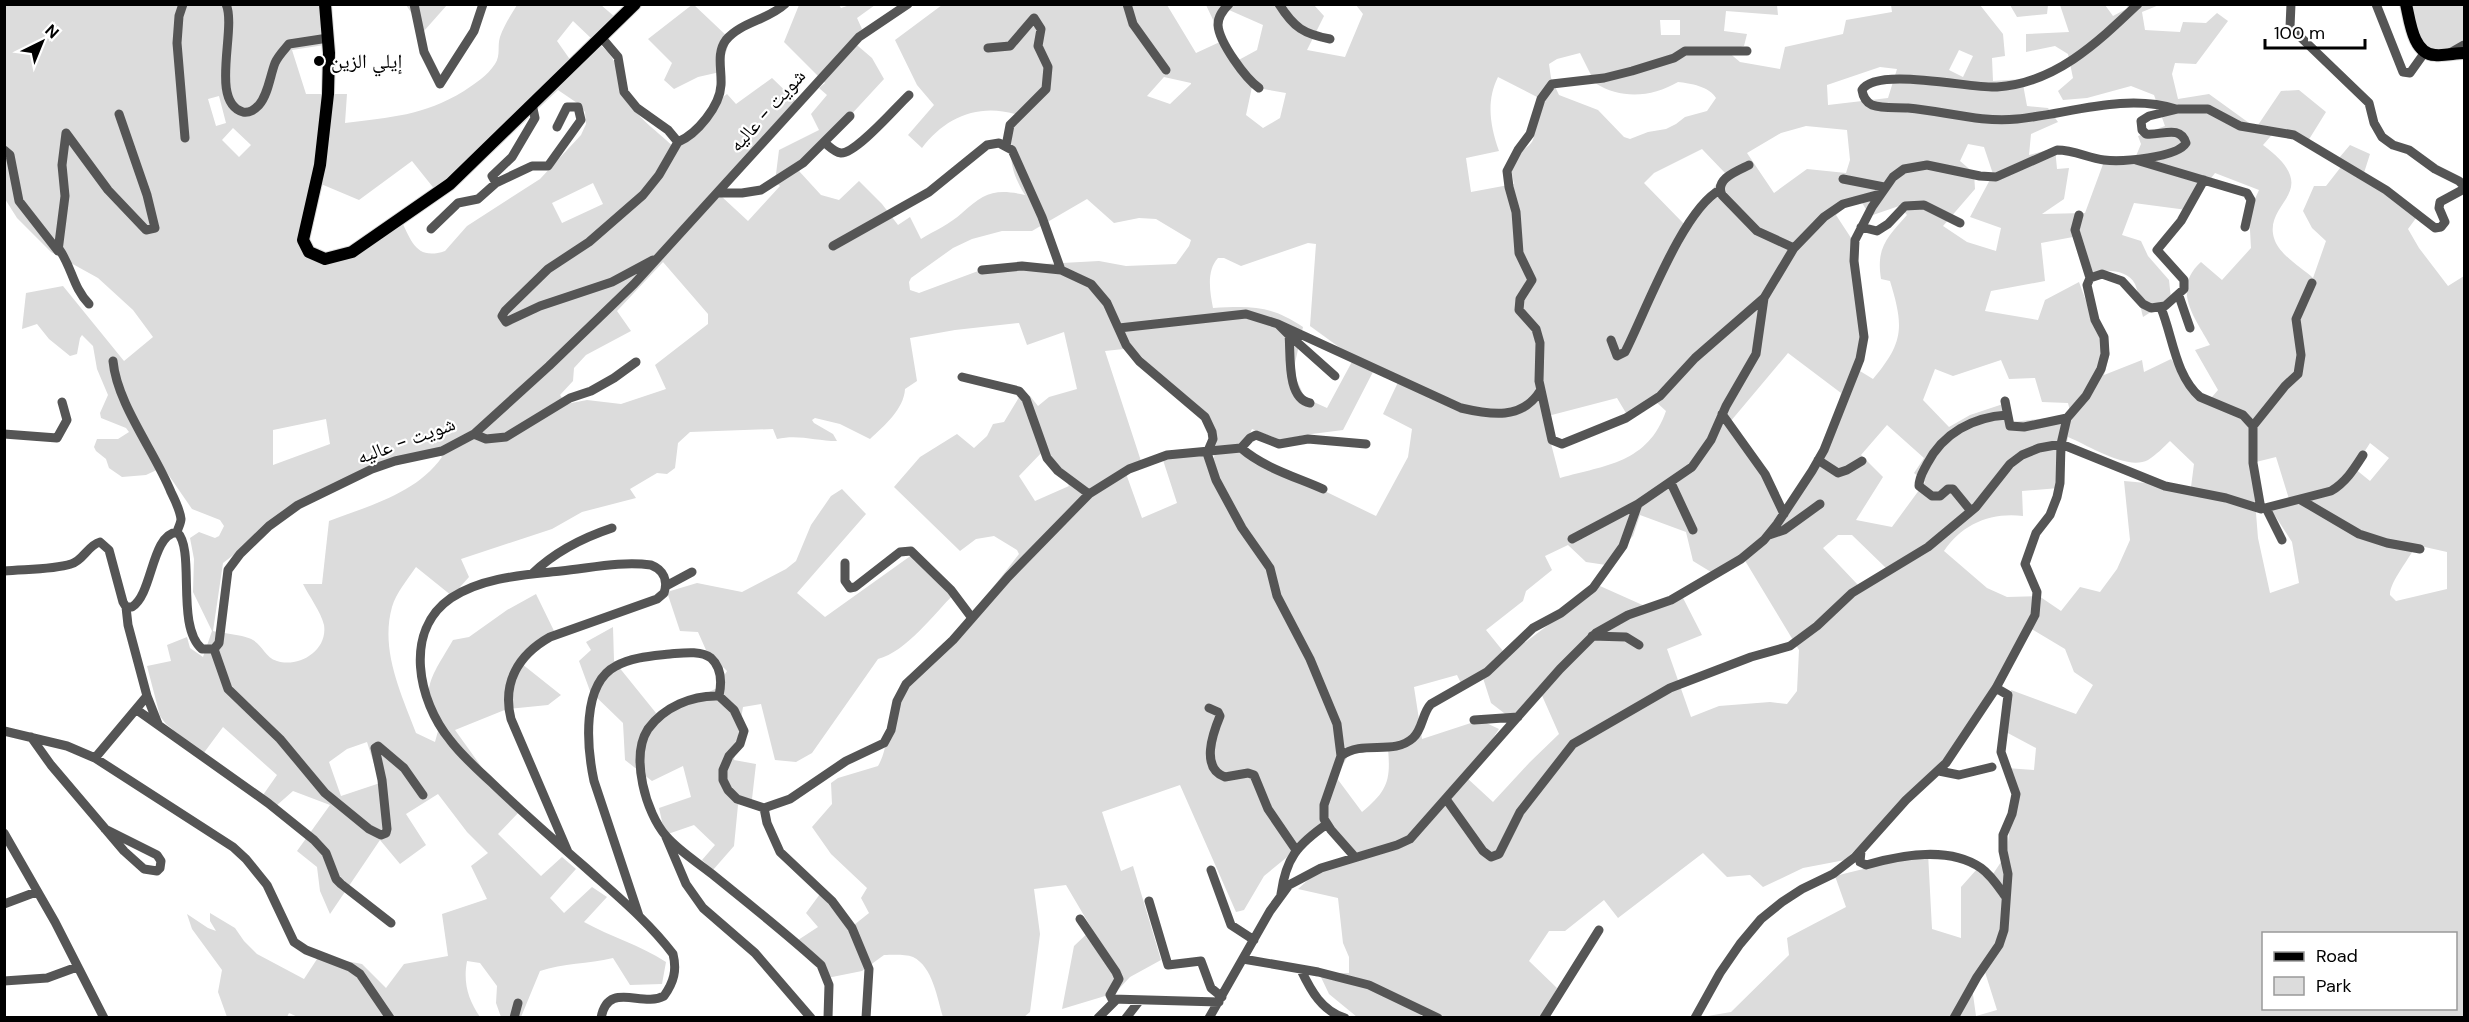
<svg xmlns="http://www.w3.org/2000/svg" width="2469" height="1022" font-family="'DM Sans','Noto Naskh Arabic',sans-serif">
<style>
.green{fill:#dcdcdc;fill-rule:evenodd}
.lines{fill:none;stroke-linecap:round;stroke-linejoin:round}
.major-casing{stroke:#dbdbdb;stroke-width:14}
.minor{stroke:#555;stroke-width:9}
.major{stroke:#000;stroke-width:12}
.poi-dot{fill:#000;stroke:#fff;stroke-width:2}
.labels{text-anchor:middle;stroke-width:4.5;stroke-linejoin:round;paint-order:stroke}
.poi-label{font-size:20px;fill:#000;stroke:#fff;text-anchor:start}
.street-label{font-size:20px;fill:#000;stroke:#fff}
</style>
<rect width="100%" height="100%" fill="#fff"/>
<path class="green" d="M693,4L730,39L720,72L698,77L674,89L664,80L672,63L648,39Z
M1631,4L1641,6V4L1777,5L1778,15L1726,11L1724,31L1747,34L1744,46L1727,51L1740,62L1780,69L1785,47L1843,34L1846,20L1892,12L1891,5H1980L2003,34L2005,56L1992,58L1993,81L2022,79L2027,106L2048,108L2058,122L2031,134L2029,155L2055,148L2057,169L2069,168L2064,199L2042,214L2085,213L2106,156H2136L2141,144L2138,136L2165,126L2154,95L2131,86L2087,98L2063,100L2058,91L2073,78L2068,54L2055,46L2026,52V34L2069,32L2060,5H2105L2113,16L2128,8L2127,5H2159L2142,12L2145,30L2180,32L2183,22L2206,23L2217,13L2228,21L2196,64L2175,63L2172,74L2178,99L2209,94L2256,128L2281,91L2299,90L2326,112L2308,141L2277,129L2263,145C2326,192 2263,201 2274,238C2279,255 2301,267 2313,278L2326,241L2312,228L2303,211L2314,186H2326L2344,163L2339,158L2350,145L2370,154L2363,176L2419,214L2408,229L2419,248L2448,286L2464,276V1017H1702L1731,1012L1789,955L1787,938L1846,907L1835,876L1928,853L1932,929L1961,938V887L1977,869L1991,877L2007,853L2010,822L2019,799L2006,768L2034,770L2036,748L2004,731L2011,690L2076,714L2093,685L2074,672L2065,649L2030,628L1946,761L1845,860L1803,868L1763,887L1750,875L1727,877L1703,853L1618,918L1604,900L1565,931H1549L1529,961L1557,988L1542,1017H1439L1424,1011L1420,1017H1357L1329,994L1319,973H1349V957L1343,943L1338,898L1298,889L1321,868L1350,856L1325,826L1264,876L1244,910L1236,912L1180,785L1102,812L1121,871L1133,866L1161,960L1130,977L1115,993L1062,1009L1074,946L1092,929L1066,885L1034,889L1040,934L1030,1012L1024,1017H943C937,998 933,967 913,957C905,954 892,955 884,955L862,971L827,978L795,942L818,927L806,913L820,894L849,929L869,913L861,898L867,888L831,854L812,827L832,804L831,783L838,778L878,766C890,746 885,721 897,700C915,669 943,646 966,619C985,598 1002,576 1019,554L1017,550L994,536L976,539L960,551L894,487L920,457L957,434L974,448L987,436L993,424L1004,422L1021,394L1030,396L1038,406L1049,397L1077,389L1064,332L1027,345L1019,323L955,330L910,338L917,381L905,389C904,409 884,426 870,439L840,424L815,418L812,420L814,423L833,434L837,441C816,441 798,434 777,439L773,429L690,432L678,443L675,468L667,474L657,473L630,489L636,498L582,512L552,529L461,559L469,577L452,596L416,567C408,579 396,593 392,607C380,650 401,693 416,733L435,742L438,731C419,688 431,678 453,640L469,637L507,610L536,594L556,635L522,664L561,695L548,705L507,709L455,730L501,794L520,811L498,834L541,876L562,857L576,869L550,898L564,913L592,887L607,897L584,922C611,937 640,945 666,962L662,984L630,985L613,958C588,964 563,963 540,971L521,1017H501L496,1003L497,986L480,963L467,961C463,983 468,999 480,1017L300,1018L289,1013L287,1017H252L249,1016L227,1017L218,992L222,970L192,929L187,914L208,928L216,931L210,921V913L235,928L244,941L257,954L304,979L319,956L362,964L386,988L404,964L448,956L442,914L487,899L471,866L488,853L467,832L438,794L406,814L426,845L400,864L380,840L330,914L320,891L317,867L297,851L330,805L293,791L276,806L263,795L277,775L223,727L203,754L166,724L160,716L147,666L171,661L167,645L187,637L190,648L203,657L212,631L193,592L194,559L190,538L199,532L215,538L219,536L224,526L220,520L192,509L163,467L146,475L122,477L109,468L106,459L96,451L94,447L97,439H118L129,432L126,428L101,418L100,413L108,395L97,369L93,346L82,335L80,338L77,354L70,356L49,339L37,324L22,329L26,293L63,286L124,361L153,337L133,310L98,278L51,252L17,218L5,199L4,5H329L331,44L292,50L306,94H347L345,123C391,117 423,116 464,91C476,83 487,76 495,64C501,55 497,46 500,37C504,25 511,15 517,5H601L615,17L594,41L573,21L557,41L576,68L600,45C620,59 620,84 630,104C636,116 666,139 677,150L715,103L727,94L736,104L772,78L798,103L721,196L748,221L780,186L775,182L779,150L819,130L811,114L827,95L819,88L825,83L784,42L799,5H839L841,8L850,5H875L857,18L862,29L851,40L872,58L884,79L799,171L821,195L839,200L859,181L882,204L898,225L910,217L921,239C934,231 950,224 962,213C984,193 995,188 1025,195C1006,165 1010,147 1015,114C978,103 944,118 922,148L908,135L934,105L917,85L895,40L942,5H1167L1196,53L1222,41L1235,62L1257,50L1263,25L1229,10L1215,24L1206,5H1314L1324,16L1307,50L1345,57L1363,14L1356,5ZM1660,20H1680V35H1661ZM1959,50L1973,56L1963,77L1949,70ZM1580,53L1595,83C1622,100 1652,97 1678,82C1690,83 1710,87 1716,98L1707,111L1685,117L1676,124L1666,129L1648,132L1630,139L1624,137L1598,110L1559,95L1551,78L1549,64L1557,59ZM1880,67L1897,69L1888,98L1828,105L1827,85ZM1164,77L1191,83V84L1170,104L1147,96ZM1498,77L1537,97C1536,104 1534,111 1534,117C1534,139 1538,143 1515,154L1511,168L1514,184L1471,192L1466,158L1499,151C1490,126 1486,101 1498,77ZM1252,87L1286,93L1280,118L1263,128L1246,115ZM558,90L580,105L585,112L586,124L581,135L540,179L467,226L445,251C416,261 411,240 401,220L334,256L311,248L301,229L321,184L359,200L412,161L440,196L498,147ZM219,96L226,123L216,126L208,99ZM1806,126L1847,130L1850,160L1846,173L1807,169L1774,193L1747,153L1781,133ZM233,128L251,145L239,157L222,140ZM1968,144L1984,147L1993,174L1970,217L2001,228L1996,251L1967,242L1943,226L1975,189L1974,173L1960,161ZM1702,149L1725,173L1685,225L1644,183L1654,173ZM2215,173L2259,190L2249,212L2251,248L2222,280L2201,262C2171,289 2195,318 2210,345L2195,350L2218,390L2206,404L2171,359L2144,372L2142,360L2104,375L2110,353L2094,323L2079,282L2045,300L2038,320L1985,311L1991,291L2045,281L2041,243L2073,237L2087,274C2101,269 2127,268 2135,284C2139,294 2140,306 2143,317L2171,299L2169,280L2148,256L2141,241L2122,235L2134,203L2187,210ZM593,183L603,204L562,223L552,203ZM1858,196L1870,216L1899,206L1907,215C1887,238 1876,247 1881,279L1890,281C1904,327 1904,342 1873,379L1855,368L1863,332L1853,241L1836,215ZM1087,199L1114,223L1139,218L1156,219L1191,240L1189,246L1176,264L1126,266L1099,261L989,267L919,293L910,290L909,282L911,278L953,248L972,239L1002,231H1032ZM1308,243L1316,244L1310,326L1354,358L1327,408L1305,398L1293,372L1303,327C1271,305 1251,306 1213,308C1210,292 1206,271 1218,258H1224L1241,266ZM663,262L708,314V324L655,365L666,389L621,404L587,400L566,404L560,395L573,381L574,368L586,355L631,331L617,311ZM1133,348L1166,382L1187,396L1199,408L1215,451L1214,458L1202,453L1162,457L1177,503L1142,518L1124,468L1141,461L1105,351ZM1788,353L1841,393L1838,406L1800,495L1783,517L1751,453L1730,422ZM2001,360L2009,379L2035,378L2042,402L2068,403L2071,415L2013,422L2006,403L1970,415L1949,427L1923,400L1935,369L1953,376ZM1375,368L1400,378L1383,414L1412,429L1408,457L1376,516L1242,451L1252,429L1281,440L1304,435L1343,430ZM1617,398L1629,418L1655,401L1666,411C1648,463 1606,465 1560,478L1544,417ZM326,419L330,444L273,465V430ZM1887,425L1924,458L1914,473L1925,482L1892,527L1856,520L1883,477L1861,455ZM2068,437C2088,445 2127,471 2148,460C2156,455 2164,447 2170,441L2194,464L2191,487L2124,481L2130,540L2117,569L2100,592L2080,587L2061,611L2039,596L2007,597L1987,588L1944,551C1962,524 1991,512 2023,516L2022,491L2059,488ZM2370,443L2389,458L2370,481L2354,468ZM1046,448L1069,486L1035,501L1019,476ZM436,451L442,457C417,493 369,506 329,521L322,584H303C309,596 321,612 324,625C328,651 298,668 277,661C265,657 263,646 253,640C245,635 222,633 213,631L223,563L270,527L361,471ZM2276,457L2289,499L2270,508L2292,542L2299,583L2270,593L2258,538L2252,463ZM1640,515L1686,532L1693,561L1711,572L1744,559L1799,650L1797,691L1787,704L1770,702L1719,706L1691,717L1667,649L1702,635L1683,598L1647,607L1600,586L1507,656L1486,630L1523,601L1526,591L1552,570L1545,556L1568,545L1586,562L1606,565L1633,536ZM1838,535H1852L1886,568L1858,585L1823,548ZM2416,545L2447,552V589L2396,601L2390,595C2389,583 2410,558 2416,545ZM1457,675L1462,685L1483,678L1491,703L1513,720L1540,691L1559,734L1530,762L1493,802L1467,778L1499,729L1480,720L1422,739L1414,687ZM367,742L380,783L341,796L329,762L347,749ZM1388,749C1391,781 1387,791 1362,812L1336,777L1349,754ZM2264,934H2456V1008H2264ZM1984,969L1997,1010L1976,1016L1971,980Z
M406,5H447L424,31Z
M2010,5H2048L2047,14L2017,17Z
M2406,5H2464V43L2444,50L2424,49Z
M842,489L866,514L797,593L825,617L916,552L955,593C934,614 906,652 878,659L812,753L796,762L775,760L761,704L743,707L734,760L756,764L752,799L742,800L738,805L734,846L713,870L702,860L715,845L694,825L665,835L659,808L691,797L683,766L652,781L625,760L623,723L590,691L579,661L591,650L586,642L613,627L614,661L656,713L689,702L717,688L727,671L706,650L698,632L680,631L667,592L697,583L742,592L786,569L796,561L811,525L831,496Z"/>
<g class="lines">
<defs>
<path id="major" d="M325,4L329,53L328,94L320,165L303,240L309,252L325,259L352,252L450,184L635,4
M2406,4C2410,21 2413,54 2435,55C2445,56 2455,53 2464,53"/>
</defs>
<use href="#major" class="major-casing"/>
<path class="minor" d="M183,4L179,16L177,43L185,138
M226,4C237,29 209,102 243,112C250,113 254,110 259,105C268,95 270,76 275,63C278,56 284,50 289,44L328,38
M414,4L424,52L440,84L474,31L483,4
M1127,4L1133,24L1166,70
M1229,4C1223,10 1218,16 1218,25C1219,42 1245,78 1259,88
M1279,4C1294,28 1304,34 1330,39
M2138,4C2098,42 2056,83 1997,87C1972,89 1876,66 1862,90C1863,97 1866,102 1872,105C1883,109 1897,107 1908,108C1944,111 1981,123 2017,119C2068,114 2125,93 2176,109
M2291,4L2290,27L2369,103L2374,123L2382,137L2393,145L2409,150L2435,169L2459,181L2464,186
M2376,4L2403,72L2410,73L2425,52
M601,37L618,57L624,92L637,108L668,130L678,142L659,175L643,195L589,242L548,269L505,311L502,316L506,322L510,320L540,306L612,282L653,260
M988,48L1010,46L1034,18L1041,29L1038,46L1048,67L1046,89L1010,125L1006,146
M1747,51H1685L1674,58L1632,71L1604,78L1552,84L1541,99L1530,134L1518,150L1507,171L1509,187L1516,212L1519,253L1532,280L1520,299L1519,310L1536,329L1540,343L1539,381L1552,440L1562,444L1626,418L1660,396L1695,358L1764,298
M2450,53L2464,45
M532,104L535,118L512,157L492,176L496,183L532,166H548L581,120L578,107H567L557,127
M678,142C697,134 720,106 721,85C722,70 716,53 726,40C741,22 768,20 785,4
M825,143C829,146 834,152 841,153C856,154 897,106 909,95
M4,150L10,155L19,201L58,251L65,196L62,165L66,133L108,190L146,230L155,228L147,195L119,114
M2136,160L2247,193L2251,200L2245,227
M1749,165C1737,171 1714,179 1722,195L1757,231L1794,248
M1843,179L1884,187
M717,193H742L761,190L803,163L850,116
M2079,215L2075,230L2090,278
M1861,227L1877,231L1888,224L1905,206L1924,205L1960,223
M431,229L458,203L478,199L496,183
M833,246L929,192L987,145L999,143L1012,150L1042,217L1061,270
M59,249C72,267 73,288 89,304
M982,270L1022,266L1061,270L1091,284L1107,303L1126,345L1139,361L1205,417L1212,432L1213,439L1207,453L1216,480L1242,528L1270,568L1277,596L1310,659L1337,724L1341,756L1324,805V819L1331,830L1354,856
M2179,296L2190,328
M2161,308C2173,337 2175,375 2200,397L2243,415L2253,426V463L2261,509
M1278,324L1461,408C1491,415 1522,420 1540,391
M1119,328L1246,314L1278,324L1289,335C1291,353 1286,399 1310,403
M1289,335L1335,376
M1611,340L1617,356L1625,352C1645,313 1683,209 1720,190
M113,361C117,404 155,452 171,492C175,500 180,510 181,519C181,523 178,528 177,532
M962,377L1019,391L1026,399L1047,458L1058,471L1089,494
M2005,401L2010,426L2024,427L2067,418
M1722,414L1765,474L1784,514
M2253,426L2285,386L2298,374L2301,355L2296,319L2312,283
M4,434L57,438L67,420L62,402
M474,434L486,439L506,437L570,398L591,391L614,378L636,362
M1241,448C1264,468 1296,477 1323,489
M1818,460L1838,473L1847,470L1862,461
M1671,483L1693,530
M2301,500L2359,534L2387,543L2420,549
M2266,508L2282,540
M1971,511L1953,489H1948L1940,496H1932L1919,486C1919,477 1923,472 1927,464C1943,433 1973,417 2007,415
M1769,535L1784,530L1820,504
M1572,539L1638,504L1692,467L1711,440L1726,406L1756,354L1764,298L1794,248L1824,217L1843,204L1880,194
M845,563V581L850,588L855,587L900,552L911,551L951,590L972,618
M4,571C24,569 52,570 71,564C83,561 88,545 100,542L109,550L123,602L126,607H132C153,594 151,535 177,532C196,550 175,626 202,649H214L219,643L228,570L240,554L269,526L298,505L372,469L395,461L442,451L474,434L549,366L634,284L859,37L908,4
M533,573C556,551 582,538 612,528
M666,586L692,572
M1592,636L1626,637L1639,645
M214,649L228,689L280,739L325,793L369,829L381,835L386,833L387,829L382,780L375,748L378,746L404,768L423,795
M147,696L158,724
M1209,708L1218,712L1220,716C1213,733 1200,768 1225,777L1248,773L1254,775L1268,809L1296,850
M137,710L268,803L314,840L326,853L336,879L341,884L391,923
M1474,720L1518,717
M4,731L67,746L95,758L233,847L246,859L267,885L294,942L306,950L350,967L360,974L390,1018
M31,737L51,765L124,851L144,869L157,871L160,868L161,861L157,855L105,829
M1341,756C1363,739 1393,756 1413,738C1423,729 1422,713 1431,704L1487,672L1533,628L1561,613L1593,588L1623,546L1638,504
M95,758L147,696L128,625L126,607
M1939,771L1959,775L1992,767
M1446,799L1483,851L1491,857L1499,854L1520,812L1573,744L1670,688L1751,657L1790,646L1817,626L1852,593L1928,547L1976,507L2010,464L2022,455L2039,448L2061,444L2165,486L2226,498L2261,509L2331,491C2346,482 2354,469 2363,455
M764,808L767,823L780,852L832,901L852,928L869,969L866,1018
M4,833L55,922L104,1018
M666,837L686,884L703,908L755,953L811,1018
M1861,851L1860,862L1866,865C1900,855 1950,846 1981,868C1991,875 1998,886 2005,896
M568,852L511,719C502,683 518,655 550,637L657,599L664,593C668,581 664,570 651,565C621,561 591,568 561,571C524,575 483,577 451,598C403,631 418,701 450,740C462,756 477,769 491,782C522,812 554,840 586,868C616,895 648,921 673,954C677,970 674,982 664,996C642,1008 608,980 601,1018
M1211,870L1231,925L1254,940
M1281,894C1286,858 1297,845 1327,824
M1149,901L1168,965L1201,961L1211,988L1222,997
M4,904L36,892
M639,916L594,781C587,748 581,684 616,666C632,657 653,656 670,654C682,653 701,650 711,658C722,668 722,682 719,696
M1080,919L1116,972L1119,979L1110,995L1112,999L1219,1002
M1243,959L1318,972L1369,985L1438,1018
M1301,970C1311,991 1322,1011 1345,1018
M4,981L47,978L77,967
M514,1018L518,1003
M828,1018L829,985L821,965C786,933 749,904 712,874C697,862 679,851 666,836C646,813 630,757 648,729C664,707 692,695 719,696L734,710L744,731L740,744L729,756L723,770V780L728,790L737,799L764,808L790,799L846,761L884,743L891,730L897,701L906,684L953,640L1008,577L1089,494L1129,469L1167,455L1241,448L1250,438L1256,435L1279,444L1308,439L1366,444
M1098,1018L1116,1000
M1126,1018L1140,1000
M1209,1018L1270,911L1289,885L1321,868L1397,845L1410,839L1560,669L1596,633L1628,615L1671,600L1741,559L1764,540L1777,524L1812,471L1824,450L1860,359L1864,337L1854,261L1855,240L1872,207L1893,177L1904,169L1927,165L1980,176L1996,177L2057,150C2074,150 2088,158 2104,160C2121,162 2177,158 2186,143C2180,124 2161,136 2146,134L2142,130L2141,121L2149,116L2178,109H2208L2240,126L2294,135L2386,190L2435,228L2441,227L2445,222L2439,208L2440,202L2464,189
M1544,1018L1599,930
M1695,1018L1720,973L1740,944L1761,919L1782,902L1802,889L1833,874L1855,857L1906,800L1946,763L1996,688L2035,615L2037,592L2025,564L2036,533L2050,515L2057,497L2060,483L2061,444L2067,418L2086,396L2101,369L2105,354L2104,337L2095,320L2087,285L2090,278L2102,274L2122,281L2143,304L2151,308L2165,306L2184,289V280L2157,250L2181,221L2204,180
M1954,1018L1977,977L1999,945L2004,930L2008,874L2003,851V835L2012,814L2016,794L2001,752L2008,695L1996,688"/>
<use href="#major" class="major"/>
</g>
<circle class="poi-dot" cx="319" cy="61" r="6"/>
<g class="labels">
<g class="poi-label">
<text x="331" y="68">إيلي الزين</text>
</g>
<g class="street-label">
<text transform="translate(767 110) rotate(-48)" y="7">شويت - عاليه</text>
<text transform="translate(406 440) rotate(-20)" y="7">شويت - عاليه</text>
</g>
</g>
<rect width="2469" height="1022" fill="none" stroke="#000000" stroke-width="12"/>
<rect x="2262" y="932" width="195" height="78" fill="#ffffff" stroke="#999999" stroke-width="1.5"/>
<rect x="2274" y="952" width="30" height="9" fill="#000000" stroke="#999999" stroke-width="1.5"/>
<text x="2316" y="962" font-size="18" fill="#000000">Road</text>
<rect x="2274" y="977" width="30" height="18" fill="#dcdcdc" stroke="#999999" stroke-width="1.5"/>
<text x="2316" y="992" font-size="18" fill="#000000">Park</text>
<g transform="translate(42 42) rotate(43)" stroke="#ffffff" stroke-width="4.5" paint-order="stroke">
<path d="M0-4.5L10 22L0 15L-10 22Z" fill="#000000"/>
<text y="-9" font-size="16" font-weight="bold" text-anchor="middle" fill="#000000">N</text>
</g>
<path d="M2265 39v9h100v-9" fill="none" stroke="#000000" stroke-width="3"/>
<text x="2274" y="39" font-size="18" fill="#000000" stroke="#ffffff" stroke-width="4.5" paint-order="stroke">100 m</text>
</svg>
